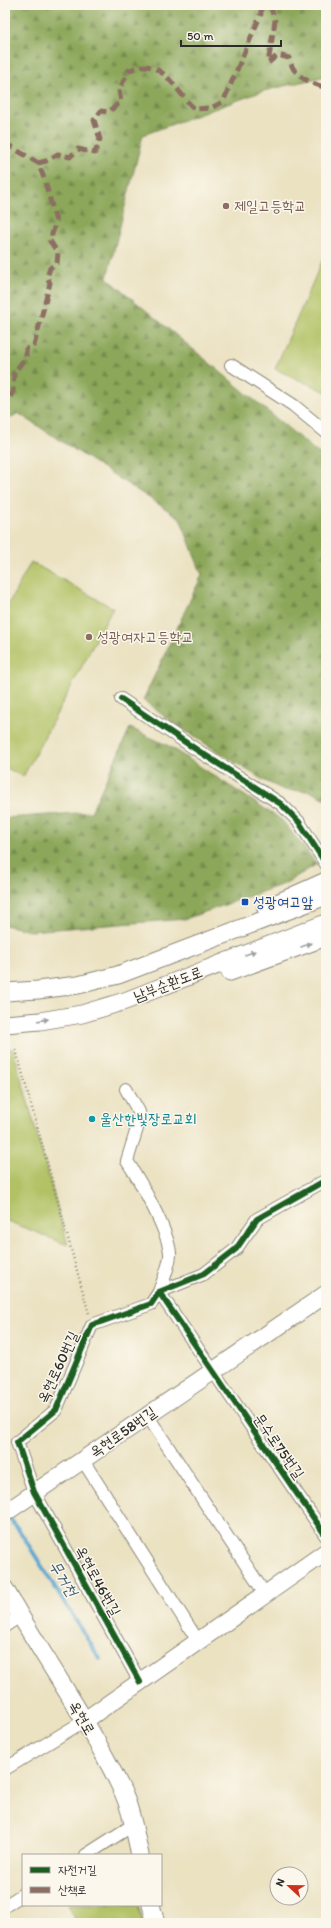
<svg xmlns="http://www.w3.org/2000/svg" width="331" height="1928" font-family="Itim,'Poor Story',sans-serif">
<style>
.forest{fill:url(#forest-firs);stroke:#5c6942}
.park{fill:#b1c164;stroke:#6e7648}
.lines{fill:none;stroke-linecap:round;stroke-linejoin:round}
.stream{stroke:#59a6d2;stroke-width:4}
.minor-casing{stroke:#8b8676;stroke-width:14}
.secondary-casing{stroke:#8b8676;stroke-width:19}
.path{stroke:#8b8676;stroke-width:2.5;stroke-dasharray:1 3;stroke-linecap:butt}
.minor{stroke:#fff;stroke-width:12}
.secondary{stroke:#fff;stroke-width:17}
.quiet{stroke:#8d6e63;stroke-width:5;stroke-dasharray:10 5;stroke-linecap:butt}
.cycleway-casing{stroke:#fbf7ec;stroke-width:8}
.cycleway{stroke:#1b5e20;stroke-width:6}
.oneway{fill:#a0a0a0}
.education-dot{fill:#8d6e63;stroke:#fbf7ec;stroke-width:1.5}
.transit-dot{fill:#1a4fb4;stroke:#fbf7ec;stroke-width:1.5}
.culture-dot{fill:#0f9aa8;stroke:#fbf7ec;stroke-width:1.5}
.labels{text-anchor:middle;stroke-width:3;stroke-linejoin:round;paint-order:stroke}
.education-label{font-size:15px;fill:#785e54;stroke:#fbf7ec;text-anchor:start}
.transit-label{font-size:15px;fill:#164399;stroke:#fbf7ec;text-anchor:start}
.street-label{font-size:15px;fill:#2b2b2b;stroke:#fbf7ec}
.culture-label{font-size:15px;fill:#0d838f;stroke:#fbf7ec;text-anchor:start}
.water-label{font-size:16px;font-style:italic;fill:#3d5c6e;stroke:#fbf7ec}
</style>
<defs>
<pattern id="forest-firs" width="22" height="20" patternUnits="userSpaceOnUse"><rect width="22" height="20" fill="#8ca75a"/><path d="M5 1l3.5 6h-7zM16 11l3.5 6h-7z" fill="#73884b"/></pattern>
</defs>
<rect width="100%" height="100%" fill="#fbf7ec"/>
<filter id="ink" filterUnits="userSpaceOnUse"><feTurbulence type="fractalNoise" baseFrequency=".025" numOctaves="2"/><feDisplacementMap in="SourceGraphic" scale="8" xChannelSelector="R" yChannelSelector="G"/><feConvolveMatrix kernelMatrix="1 2 1 2 8 2 1 2 1" color-interpolation-filters="sRGB"/></filter>
<filter id="wash" filterUnits="userSpaceOnUse"><feTurbulence type="fractalNoise" baseFrequency=".012" numOctaves="4" result="noise"/><feDisplacementMap in="SourceGraphic" scale="16" xChannelSelector="R" yChannelSelector="G"/><feGaussianBlur stdDeviation="0.9" result="paint"/><feColorMatrix in="noise" values="0 0 0 0 0 0 0 0 0 0 0 0 0 0 0 0 0 1.4 0 .05"/><feComposite in="paint" operator="in"/></filter>
<g filter="url(#wash)">
<rect width="100%" height="100%" fill="#ebe2c2"/>
<path class="forest" d="M5,5H326V76L263,91L143,135L107,278L318,453L326,455V799L309,791L284,790L263,780L173,723L143,700L202,575L180,518L18,413L5,422Z
M130,728L167,745L282,820L317,864L284,884L185,919L30,931L5,925V818L91,812Z"/>
<path class="park" d="M326,252V392L275,369Z
M31,562L113,608L23,777L5,767V610Z
M5,1049H13L68,1245L5,1220Z
M68,1905H138L143,1923H77Z"/>
<g class="lines">
<path class="stream" d="M8,1516L21,1533L100,1659"/>
</g>
</g>
<g filter="url(#ink)">
<g class="lines">
<defs>
<path id="minor" d="M231,365L293,405L326,432
M121,699L197,750L281,804L299,822L326,864
M126,1089L139,1112V1122L127,1161C140,1181 168,1230 170,1253C171,1263 162,1282 159,1292
M159,1292L326,1536
M147,1415L265,1594
M82,1459L198,1641
M5,1626L20,1616
M140,1682L34,1492L17,1442L56,1410L92,1325L151,1304L159,1292L204,1274L236,1249L257,1219L326,1180
M5,1769L84,1721
M86,1855L133,1825
M5,1906L23,1894"/>
<path id="secondary" d="M266,908L326,881
M230,972L326,937
M5,992L38,990L78,985L118,975L326,896
M5,1024L40,1021L82,1014L125,1001L326,923
M5,1513L326,1294
M5,1589C42,1656 88,1719 121,1788C131,1808 135,1833 140,1855
M84,1721L326,1552
M151,1905L156,1923"/>
</defs>
<use href="#minor" class="minor-casing"/>
<use href="#secondary" class="secondary-casing"/>
<path class="path" d="M16,1050L89,1314"/>
<use href="#minor" class="minor"/>
<use href="#secondary" class="secondary"/>
<path class="quiet" d="M270,5L275,21L268,63L278,55L289,58C294,78 308,81 326,88
M5,143L38,163L44,178L56,221L50,241L58,253L57,263L50,268L47,277L50,283L36,338L34,345L26,349V357L14,373L13,390L5,411
M38,163L46,161L58,154L70,157L78,149L95,153L100,139L94,120L101,111L108,112L121,102L119,90L129,70C133,69 139,66 144,66C167,66 179,96 195,109L211,108L223,102L261,14V5"/>
<defs>
<path id="cycleway" d="M121,699L197,750L281,804L299,822L326,864
M159,1292L326,1536
M140,1682L34,1492L17,1442L56,1410L92,1325L151,1304L159,1292L204,1274L236,1249L257,1219L326,1180"/>
</defs>
<use href="#cycleway" class="cycleway-casing"/>
<use href="#cycleway" class="cycleway"/>
</g>
<defs><path id="oneway-solid" d="M-6-.8H1V-3.2L6.5 0L1 3.2V.8H-6Z"/></defs>
<g class="oneway">
<use href="#oneway-solid" transform="translate(306 945) rotate(-21)"/>
<use href="#oneway-solid" transform="translate(250 953) rotate(-21)"/>
<use href="#oneway-solid" transform="translate(43 1020) rotate(-8)"/>
</g>
</g>
<g class="education-dot">
<circle cx="226" cy="206" r="4"/>
<circle cx="89" cy="637" r="4"/>
</g>
<rect class="transit-dot" x="241" y="898" width="8" height="8" rx="2"/>
<circle class="culture-dot" cx="92" cy="1119" r="4"/>
<g class="labels">
<g class="education-label">
<text x="234" y="211">제일고등학교</text>
<text x="97" y="642">성광여자고등학교</text>
</g>
<g class="transit-label">
<text x="253" y="907">성광여고앞</text>
</g>
<g class="street-label">
<text transform="translate(168 984) rotate(-21)" y="5">남부순환도로</text>
<text transform="translate(58 1367) rotate(-65)" y="5">옥현로60번길</text>
<text transform="translate(123 1432) rotate(-35)" y="5">옥현로58번길</text>
<text transform="translate(279 1446) rotate(55)" y="5">문수로75번길</text>
<text transform="translate(98 1581) rotate(61)" y="5">옥현로46번길</text>
<text transform="translate(82 1718) rotate(60)" y="5">옥현로</text>
</g>
<g class="culture-label">
<text x="100" y="1124">울산한빛장로교회</text>
</g>
<g class="water-label">
<text transform="translate(64 1578) rotate(58)" y="6">무거천</text>
</g>
</g>
<rect width="331" height="1928" fill="none" stroke="#fbf7ec" stroke-width="20"/>
<rect x="22" y="1854" width="140" height="52" fill="#fbf7ec" stroke="#a8a59f"/>
<rect x="30" y="1867" width="20" height="6" fill="#1b5e20" stroke="#a8a59f"/>
<text x="58" y="1874" font-size="12" fill="#2b2b2b">자전거길</text>
<rect x="30" y="1887" width="20" height="6" fill="#8d6e63" stroke="#a8a59f"/>
<text x="58" y="1894" font-size="12" fill="#2b2b2b">산책로</text>
<g transform="translate(289 1886) rotate(292)"><circle r="19" fill="#fbf7ec" stroke="#a8a59f"/>
<path d="M0-3L7 15L0 10L-7 15Z" fill="#c8321e"/>
<text y="-6" font-size="11" font-weight="bold" text-anchor="middle" fill="#2b2b2b">N</text>
</g>
<path d="M181 40v6h100v-6" fill="none" stroke="#2b2b2b" stroke-width="2"/>
<text x="187" y="40" font-size="12" fill="#2b2b2b" stroke="#fbf7ec" stroke-width="3" paint-order="stroke">50 m</text>
</svg>
